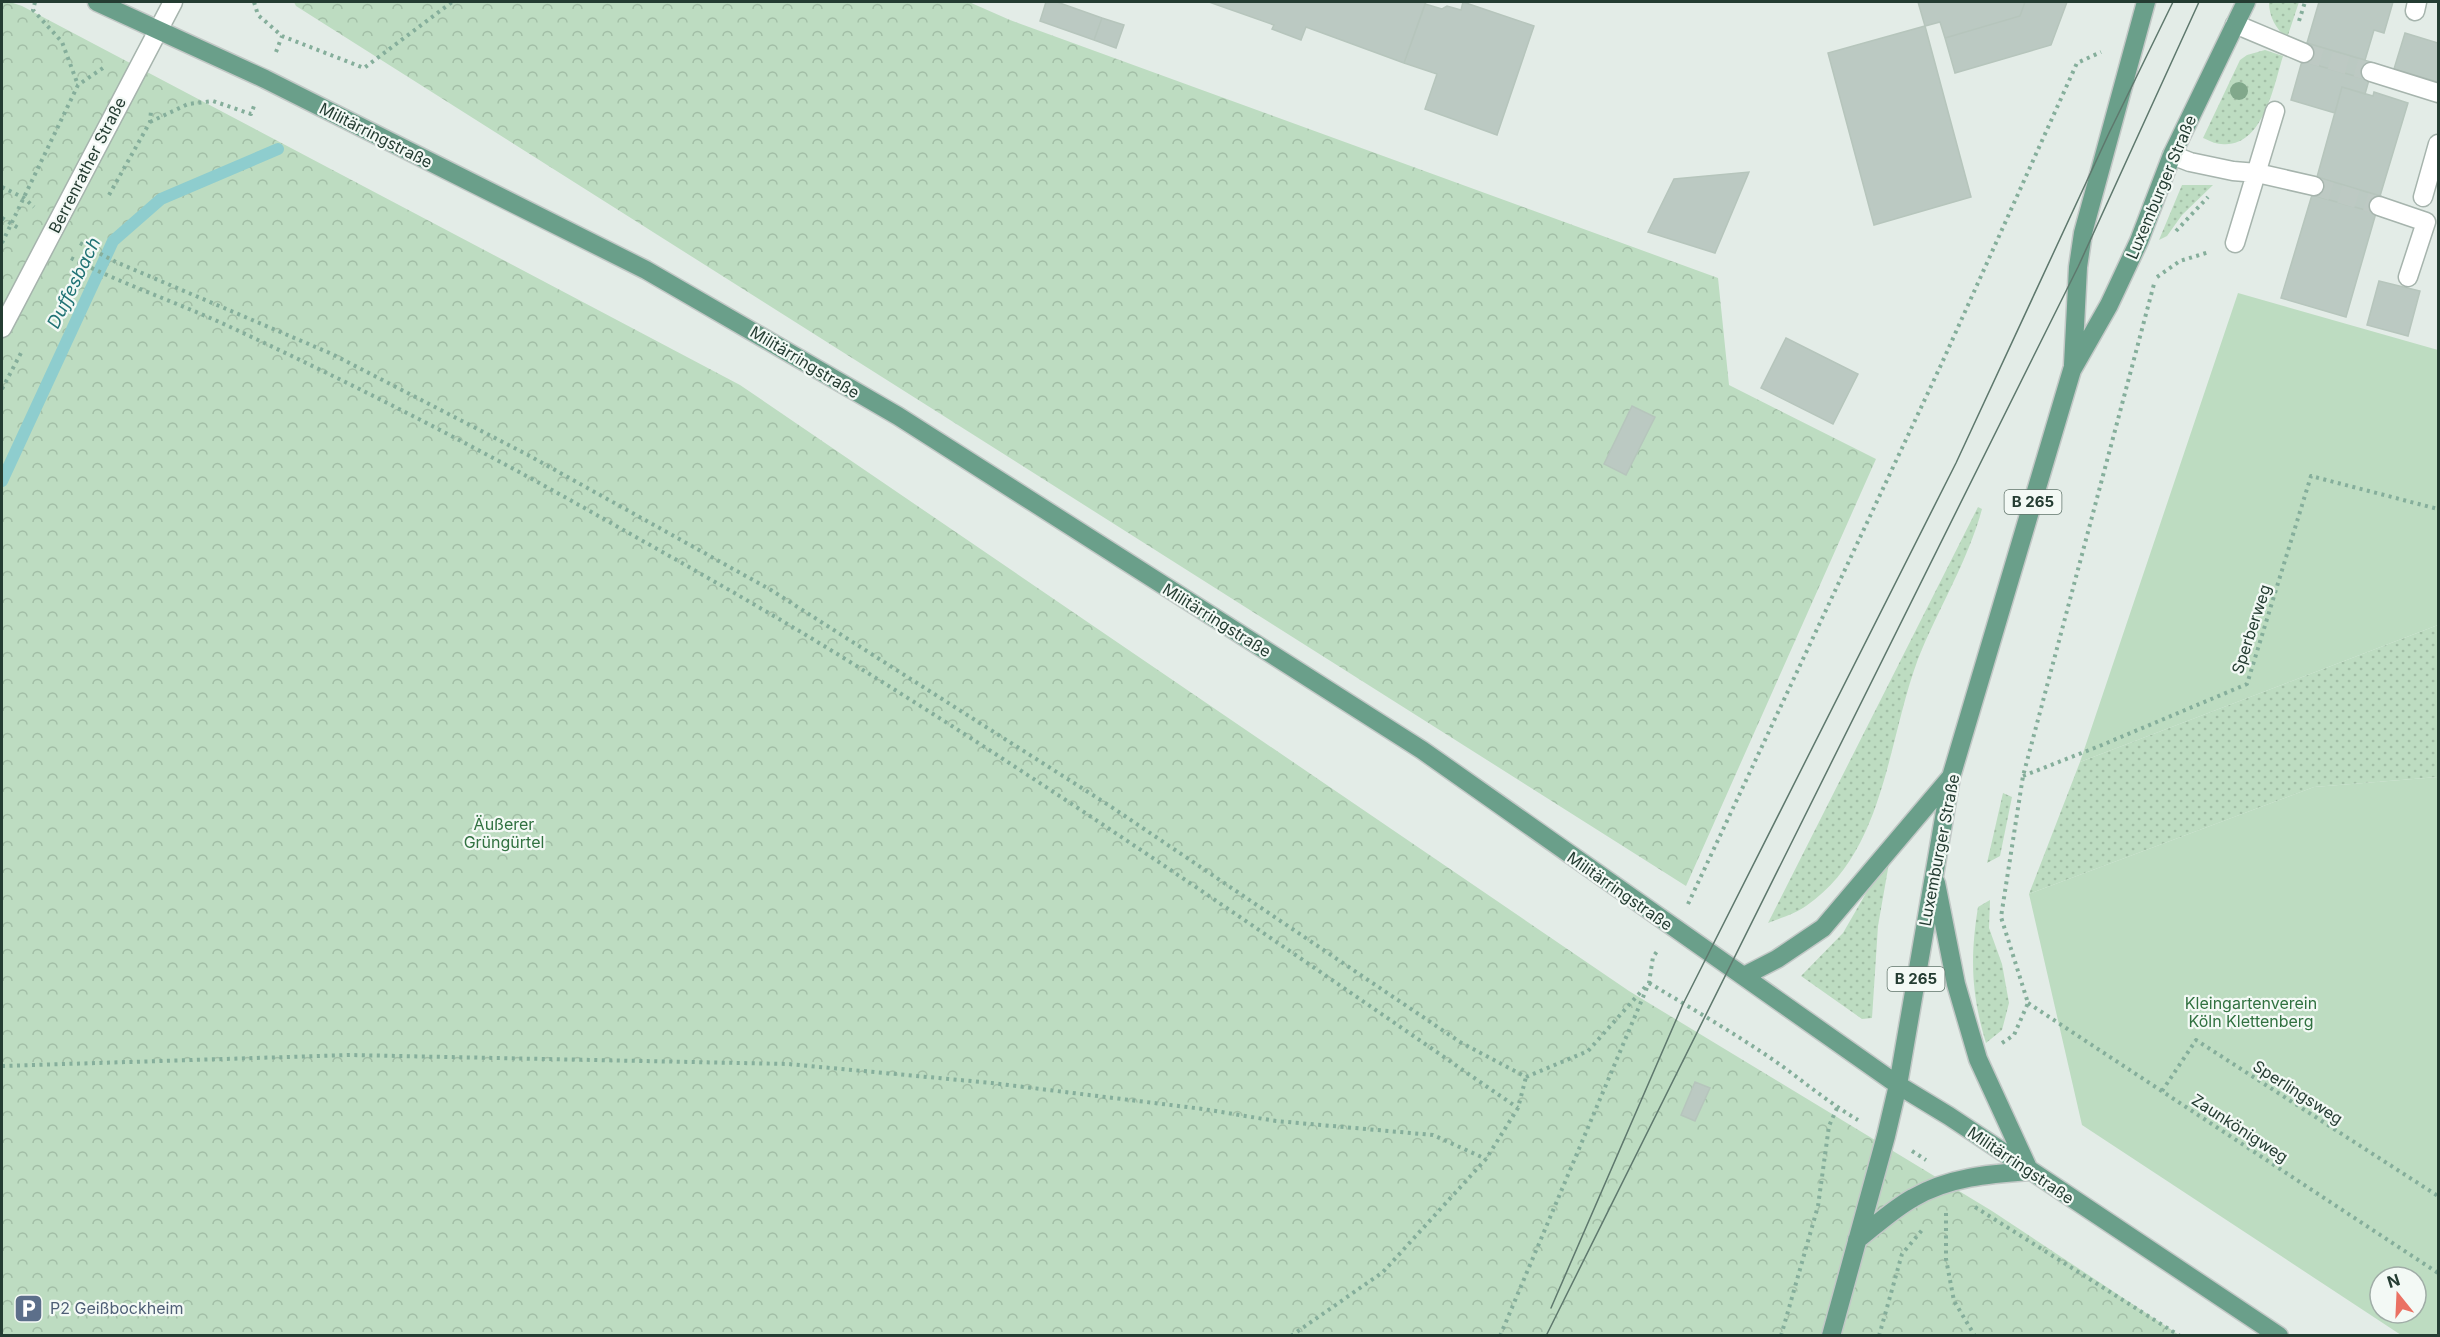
<svg xmlns="http://www.w3.org/2000/svg" width="2440" height="1337" font-family="Inter,sans-serif">
<style>
.grass{fill:url(#grass-dots)}
.park{fill:url(#park-crowns)}
.garden{fill:#bddcc1;fill-rule:evenodd}
.lines{fill:none;stroke-linecap:round;stroke-linejoin:round}
.stream{stroke:#8ecdce;stroke-width:12}
.building{fill:#bbc9c2;stroke:#b6c5bc;stroke-width:1.5}
.minor-tunnel{stroke:#bdc9c3;stroke-width:18;stroke-dasharray:18 9;stroke-linecap:butt}
.minor-casing{stroke:#a6b4ad;stroke-width:21}
.major-casing{stroke:#c2c8c6;stroke-width:21}
.path{stroke:#85ae9b;stroke-width:4;stroke-dasharray:3 4.5;stroke-linecap:butt}
.minor{stroke:#fff;stroke-width:18}
.major{stroke:#6a9f8a;stroke-width:18}
.tram{stroke:#5e786d;stroke-width:1.5}
.tree{fill:#81a88b}
.labels{text-anchor:middle;stroke-width:4.5;stroke-linejoin:round;paint-order:stroke}
.shield{fill:#f3f9f5;stroke:#62756c;stroke-width:1.5}
.shield-label{font-size:15px;font-weight:bold;fill:#243c32}
.street-label{font-size:16px;fill:#243c32;stroke:#f3f9f5}
.park-label{font-size:16px;fill:#307140;stroke:#f3f9f5}
.service-label{font-size:16px;fill:#4e5e75;stroke:#f3f9f5;text-anchor:start}
.water-label{font-size:18px;font-style:italic;fill:#217375;stroke:#f3f9f5}
</style>
<defs>
<pattern id="grass-dots" width="8" height="8" patternUnits="userSpaceOnUse" patternTransform="scale(1.5)"><rect width="8" height="8" fill="#bddcc1"/><path d="M2 2h.1M6 6h.1" fill="none" stroke="#a2bea6" stroke-width="1.8" stroke-linecap="round"/></pattern>
<pattern id="park-crowns" width="20" height="18" patternUnits="userSpaceOnUse" patternTransform="scale(1.5)"><rect width="20" height="18" fill="#bddcc1"/><path d="M2 6a3 3 0 1 1 6 0M12 15a3 3 0 1 1 6 0" fill="none" stroke="#a2bea6"/></pattern>
</defs>
<rect width="100%" height="100%" fill="#e3ece7"/>
<path class="grass" d="M2269,2H2299L2287,38C2276,29 2269,17 2269,2Z
M2265,50L2283,56C2274,85 2263,149 2221,144C2215,144 2208,140 2203,138L2240,60L2247,55Z
M2182,185H2213L2182,215L2167,236L2159,240Z
M1978,507L1982,509C1968,561 1938,609 1918,659C1887,742 1885,852 1806,906C1795,914 1780,918 1768,923Z
M2438,625V777L2314,787L2029,894L2080,762Z
M2003,793L2012,797L2000,856L1987,863Z
M1884,862L1889,863L1878,926L1872,1018L1862,1019L1801,976L1843,933Z
M1990,900L1989,928L2002,964L2009,1003L2002,1030L1986,1043C1971,993 1970,958 1978,907Z"/>
<path class="park" d="M2,2H10L22,6L740,385L1629,991L1992,1211L2179,1335L2,1336Z
M294,2H969L1010,20L1718,278L1729,385L1876,459L1686,886L296,6Z"/>
<path class="garden" d="M2238,293L2438,350V625L2080,762Z
M2438,777V1335H2401L2082,1125L2029,894L2314,787ZM2380,1277H2416V1313H2380Z"/>
<g class="lines">
<path class="stream" d="M2,481L113,241L161,199L278,149"/>
</g>
<path class="building" d="M1046,2H1057L1102,18L1094,40L1040,21Z
M1209,2H1426L1404,63L1306,27L1301,40L1272,29L1274,25Z
M1463,2L1534,26L1497,135L1425,109L1437,74L1404,63L1425,4L1442,9L1447,6L1461,10Z
M1918,2H2025L2020,16L1945,38L1940,22L1925,26Z
M2025,2H2067L2051,45L1955,73L1945,38L2020,16Z
M2319,2H2393L2384,33L2374,30L2365,60L2307,43Z
M1102,18L1124,25L1116,48L1094,40Z
M1925,26L1971,197L1874,225L1828,53Z
M2405,33L2438,43V82L2394,69Z
M2307,43L2374,63L2369,80L2302,61Z
M2302,61L2369,80L2365,94L2342,87L2335,113L2291,100Z
M2342,87L2373,96L2374,92L2408,103L2380,196L2317,177Z
M1749,172L1715,253L1648,232L1674,179Z
M2317,177L2381,196L2376,213L2312,195Z
M2312,195L2376,213L2346,317L2281,298Z
M2379,281L2420,291L2408,336L2367,325Z
M1786,338L1858,374L1833,424L1761,388Z
M1632,406L1655,417L1626,475L1604,464Z
M1695,1082L1710,1088L1695,1121L1681,1115Z"/>
<g class="lines">
<path class="minor-tunnel" d="M2304,53L2371,72
M2314,186L2379,206"/>
<defs>
<path id="minor" d="M2415,11L2417,2
M2235,24L2304,53
M2371,72L2438,93
M2172,155L2190,162L2233,171L2257,173L2314,186
M2423,197L2438,144
M2379,206L2426,222L2408,277
M2235,243L2275,111
M2,328L173,2"/>
<path id="major" d="M97,2L265,79L646,270L898,416L1422,750L1898,1085L1949,1116L2279,1336
M2073,365L2078,267L2083,233L2146,2
M1936,883L1956,984L1978,1059L2029,1170
M1744,976L1777,959L1823,928L1950,778
M1857,1240C1875,1226 1893,1209 1913,1198C1949,1177 1989,1174 2030,1171
M1831,1336L1886,1136L1898,1085L1951,777L2072,370L2109,305L2139,241L2172,155L2246,2"/>
</defs>
<use href="#minor" class="minor-casing"/>
<use href="#major" class="major-casing"/>
<path class="path" d="M35,2L33,10L62,42L78,85
M254,2L258,15L282,36L364,68L452,2
M2299,21L2305,2
M276,52L282,36
M150,122L188,104L213,101L251,114L254,106
M2,187L24,198L34,207
M109,195L150,122L151,111
M2,218L20,229
M2176,231L2208,197
M2,243L78,85L103,68
M80,243L116,262L332,354L528,455L771,590L1110,806L1460,1042L1526,1077
M71,258C126,286 185,305 241,332C361,388 480,449 595,514C673,558 752,602 829,649C1064,793 1291,952 1518,1108
M2157,277L2180,261L2209,252
M2,389L22,351
M2023,776L2102,745L2247,684L2311,476L2438,509
M1688,904L1941,365L2077,63L2101,52
M1649,983C1691,1008 1734,1033 1775,1061C1803,1081 1829,1103 1858,1120
M2028,1003L2438,1273
M2002,1043L2014,1035L2028,1003L2001,917L2023,776L2154,284
M2,1066L350,1055L788,1064L992,1083L1203,1109L1276,1121L1433,1135L1486,1159
M1526,1077L1588,1051L1646,986
M2162,1091L2196,1040L2438,1196
M1912,1151L1926,1160
M1975,1207L2180,1336
M1946,1213V1259L1954,1301L1975,1336
M1291,1336L1383,1272L1486,1159L1518,1108L1526,1077
M1500,1336L1649,983L1653,957L1658,950
M1781,1336L1818,1206L1829,1126L1837,1108
M1879,1336L1902,1254L1923,1229"/>
<use href="#minor" class="minor"/>
<use href="#major" class="major"/>
<path class="tram" d="M1551,1308L1683,1004L1956,463L2110,131L2173,2
M1546,1336L2078,267L2199,2"/>
</g>
<circle class="tree" cx="2239" cy="91" r="9"/>
<defs>
<symbol id="parking-square" viewBox="-11 -11 22 22"><rect x="-9" y="-9" width="18" height="18" rx="4" fill="#5c6f8a" stroke="#f3f9f5"/><path d="M-3.5-5.5H1a3.5 3.5 0 0 1 0 7H-1V5.5H-3.5ZM-1-3.4V-.6H.8a1.4 1.4 0 0 0 0-2.8Z" fill="#fff"/></symbol>
</defs>
<g fill-rule="evenodd">
<use href="#parking-square" x="12" y="1292" width="33" height="33"/>
</g>
<g class="labels">
<g class="shield">
<rect x="2004.5" y="490" width="57" height="24" rx="4.5"/>
<rect x="1887.5" y="967" width="57" height="24" rx="4.5"/>
</g>
<g class="shield-label">
<text x="2033" y="507">B 265</text>
<text x="1916" y="984">B 265</text>
</g>
<g class="street-label">
<text transform="translate(376 135) rotate(27)" y="6">Militärringstraße</text>
<text transform="translate(87 165) rotate(-63)" y="6">Berrenrather Straße</text>
<text transform="translate(2161 187) rotate(-67)" y="6">Luxemburger Straße</text>
<text transform="translate(805 362) rotate(31)" y="6">Militärringstraße</text>
<text transform="translate(1217 620) rotate(32)" y="6">Militärringstraße</text>
<text transform="translate(2251 629) rotate(-72)" y="6">Sperberweg</text>
<text transform="translate(1939 850) rotate(-79)" y="6">Luxemburger Straße</text>
<text transform="translate(1620 891) rotate(35)" y="6">Militärringstraße</text>
<text transform="translate(2298 1092) rotate(33)" y="6">Sperlingsweg</text>
<text transform="translate(2240 1128) rotate(33)" y="6">Zaunkönigweg</text>
<text transform="translate(2021 1165) rotate(34)" y="6">Militärringstraße</text>
</g>
<g class="park-label">
<text x="504" y="830">Äußerer<tspan x="504" dy="18">Grüngürtel</tspan></text>
<text x="2251" y="1009">Kleingartenverein<tspan x="2251" dy="18">Köln Klettenberg</tspan></text>
</g>
<g class="service-label">
<text x="50" y="1314">P2 Geißbockheim</text>
</g>
<g class="water-label">
<text transform="translate(74 283) rotate(-64)" y="6">Duffesbach</text>
</g>
</g>
<rect width="2440" height="1337" fill="none" stroke="#243c32" stroke-width="6"/>
<g transform="translate(2398 1295) rotate(342)"><circle r="28" fill="#f3f9f5" stroke="#a0ada7" stroke-width="1.5"/>
<path d="M0-4.5L10 22L0 15L-10 22Z" fill="#ea7163"/>
<text y="-9" font-size="16" font-weight="bold" text-anchor="middle" fill="#243c32">N</text>
</g>
</svg>
